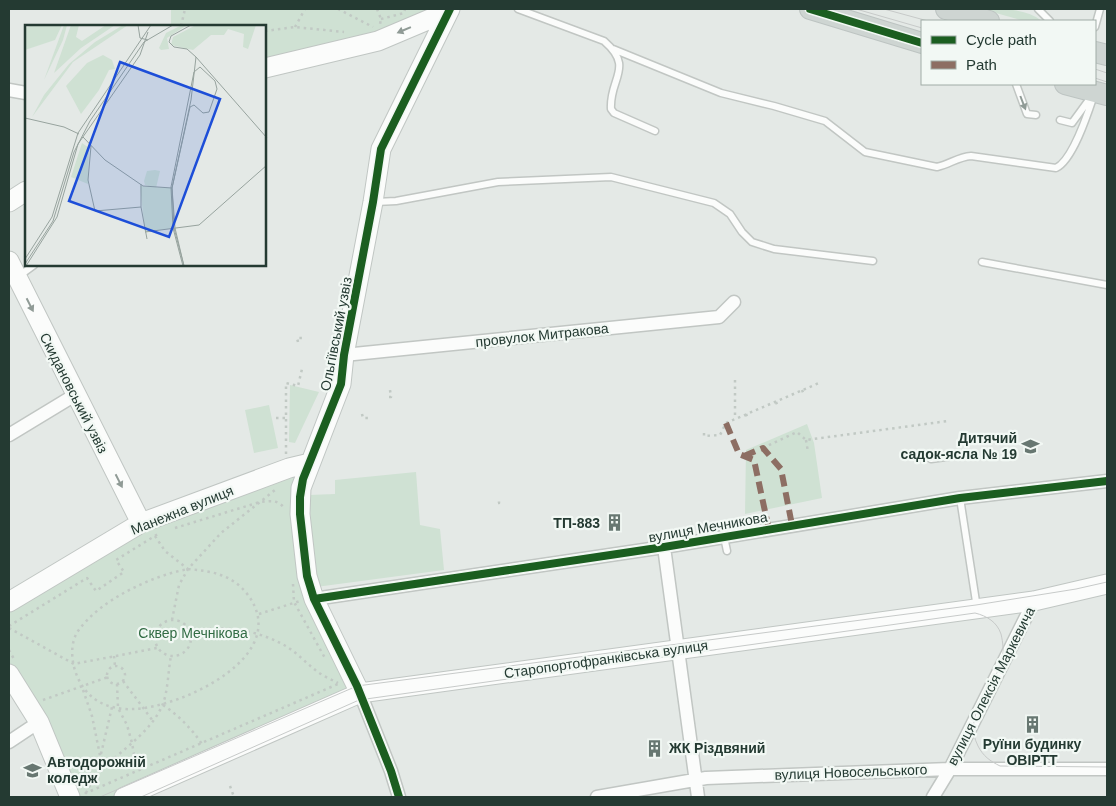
<svg xmlns="http://www.w3.org/2000/svg" width="1116" height="806" font-family="Arial,sans-serif">
<style>
.green{fill:#cfe1d3}
.lines{fill:none;stroke-linecap:round;stroke-linejoin:round}
.lane-casing{stroke:#c1c6c3;stroke-width:9}
.street-casing{stroke:#c1c6c3;stroke-width:15}
.secondary-casing{stroke:#c0c6c3;stroke-width:21}
.primary-casing{stroke:#bdc4c2;stroke-width:22}
.path{stroke:#c1c9c4;stroke-width:2.5;stroke-dasharray:2.5 4;stroke-linecap:butt}
.lane{stroke:#fbfcfb;stroke-width:6}
.street{stroke:#fbfcfb;stroke-width:12}
.secondary{stroke:#fbfcfb;stroke-width:19}
.primary{stroke:#ced5d2;stroke-width:20}
.tram{stroke:#c7cac9;stroke-width:1}
.quiet{stroke:#8d6e63;stroke-width:6;stroke-dasharray:12 6;stroke-linecap:butt}
.cycleway-casing{stroke:#f2f8f4;stroke-width:11}
.cycleway{stroke:#1b5e20;stroke-width:8}
.oneway{fill:#909b96}
.labels{text-anchor:middle;stroke-width:4.5;stroke-linejoin:round;paint-order:stroke}
.street-label{font-size:14px;fill:#243a32;stroke:#f2f8f4}
.poi-label{font-size:14px;font-weight:bold;fill:#243a32;stroke:#f2f8f4;text-anchor:end}
.park-label{font-size:14px;fill:#326c44;stroke:#f2f8f4}
.inset-road{fill:none;stroke:#97a39e;stroke-width:1}
.view{fill:#1d4ed8;fill-opacity:0.15;stroke:#1d4ed8;stroke-width:2.5}
.inset-edge{fill:none;stroke:#243a32;stroke-width:2.5}
</style>
<rect width="100%" height="100%" fill="#e4e9e6"/>
<path class="green" d="M171,9H426L406,23L377,36L265,63V26H171Z
M982,9C1003,9 1025,8 1042,21H1024Z
M290,385L319,392L295,443L289,442Z
M269,405L278,448L254,453L245,410Z
M807,424L814,443L822,498L745,514L746,450Z
M310,463L307,576L357,685L124,797H70L9,674V602L141,523Z
M416,472L420,525L440,529L444,570L316,587L309,495L335,494V480Z"/>
<g class="lines">
<defs>
<path id="lane" d="M518,9L604,41C635,68 609,78 611,109L614,113L655,131
M1038,9L1050,21
M1095,27L1100,9
M613,49L721,93L774,106L825,121L865,152L937,167C950,164 958,157 971,156L1056,168C1073,160 1088,113 1094,95
M1016,84L1027,114L1036,115
M1060,120L1072,123L1091,97
M376,202L396,201L498,182L611,177L714,203L730,214L742,232L752,242L774,249L873,261
M982,262L1107,285
M19,276L34,265
M931,459L953,456
M960,498L977,608
M724,537L727,551"/>
<path id="street" d="M9,90L26,93
M344,355L719,317L734,302
M9,435L75,395
M664,547L698,797
M314,599L664,547L960,498L1107,481
M360,693L391,771L399,797
M9,742L39,722
M597,797L706,778L950,769H1107
M933,797L950,769L1034,601"/>
<path id="secondary" d="M265,68L378,41L449,11
M9,202L26,191
M9,261L141,523
M9,602L141,523L289,468L310,463
M9,674L39,722L70,797
M360,693L314,599L307,576L300,514L301,488L341,384L344,355L373,202L381,149L450,9
M124,797L360,693L1034,601L1107,584"/>
<path id="primary" d="M810,9L922,43
M946,9L989,21
M1095,52L1107,55
M1065,84L1107,95"/>
</defs>
<use href="#lane" class="lane-casing"/>
<use href="#street" class="street-casing"/>
<use href="#secondary" class="secondary-casing"/>
<use href="#primary" class="primary-casing"/>
<path class="path" d="M338,9L373,27
M377,9L381,19L380,24
M381,19L404,13L405,9
M181,26L185,9
M295,27L305,9
M265,31L295,27L344,32
M298,342L297,338H305
M735,380V419
M802,390L804,395
M389,397H391L390,390
M776,402L778,407
M362,414L363,418H368
M746,414L748,419
M276,418H285
M704,433V436L720,435L726,423L819,383
M806,440L808,452
M763,448L797,432L806,440L948,421
M286,454V383L298,386L302,369L305,370
M498,503H499V498
M175,528L260,502C270,501 278,499 285,509
M155,536L165,551L188,569
M188,569C212,571 233,575 248,595C293,656 182,707 134,709C119,710 100,706 89,694C74,680 66,649 78,631C100,600 151,576 188,569Z
M293,584L294,602L326,660
M259,614L300,601
M155 638a18 18 0 1 1 36 0a18 18 0 1 1-36 0Z
M172,620L179,585L188,569L221,533L275,490
M9,626L87,578L96,591L124,572L116,560L158,534
M9,628L74,664L157,648
M189,631C222,625 255,629 284,645C295,651 304,661 314,669C321,675 330,679 338,683
M9,650L15,661
M114,656L115,666
M107 675a9 9 0 1 1 18 0a9 9 0 1 1-18 0Z
M123,681L153,721
M117,684L118,708L127,725L132,743L137,771
M83,690L92,716L103,770
M43,700L108,677
M163,705C179,716 191,728 202,744
M101,754L112,707
M230,786L234,797
M85,792L86,793L338,684
M86,793C101,759 146,742 162,706C168,693 168,671 171,656"/>
<use href="#lane" class="lane"/>
<use href="#street" class="street"/>
<use href="#secondary" class="secondary"/>
<use href="#primary" class="primary"/>
<path class="tram" d="M856,9L922,28
M884,9L928,21
M1095,69L1107,73
M1095,78L1107,82
M100,797L357,686L976,605L1076,589L1107,582
M141,797L359,700L975,613C987,616 997,622 1001,634C1003,642 1004,653 1002,661C993,689 962,715 978,746C983,756 990,761 1000,766L1107,767"/>
<path class="quiet" d="M726,423L739,454L754,460L769,530
M744,456L763,448L781,469L792,525"/>
<defs>
<path id="cycleway" d="M810,9L922,43
M314,599L664,547L960,498L1107,481
M399,797L391,771L357,686L314,599L307,576L300,514V497L303,479L341,384L344,355L373,202L381,149L450,9"/>
</defs>
<use href="#cycleway" class="cycleway-casing"/>
<use href="#cycleway" class="cycleway"/>
</g>
<defs><path id="oneway-solid" d="M-6-.8H1V-3.2L6.5 0L1 3.2V.8H-6Z" transform="scale(1.25)"/></defs>
<g class="oneway">
<use href="#oneway-solid" transform="translate(404 30) rotate(157)"/>
<use href="#oneway-solid" transform="translate(1023 103) rotate(69)"/>
<use href="#oneway-solid" transform="translate(30 305) rotate(63)"/>
<use href="#oneway-solid" transform="translate(119 481) rotate(63)"/>
</g>
<defs>
<symbol id="school-bare" viewBox="-9 -9 18 18"><path d="M0-5L7-2L0 1L-7-2ZM-4 1L0 2.5L4 1V4Q0 6-4 4Z" fill="#677771" stroke="#f2f8f4" stroke-width="2.5" paint-order="stroke"/></symbol>
<symbol id="building-bare" viewBox="-9 -9 18 18"><path d="M-4-6H4V6H1V3H-1V6H-4ZM-2.5-4.3h1.7v1.8h-1.7ZM.8-4.3h1.7v1.8H.8ZM-2.5-1h1.7V.8h-1.7ZM.8-1h1.7V.8H.8Z" fill="#677771" stroke="#f2f8f4" stroke-width="2.5" paint-order="stroke"/></symbol>
<symbol id="university-bare" viewBox="-9 -9 18 18"><path d="M0-5L7-2L0 1L-7-2ZM-4 1L0 2.5L4 1V4Q0 6-4 4Z" fill="#677771" stroke="#f2f8f4" stroke-width="2.5" paint-order="stroke"/></symbol>
</defs>
<g fill-rule="evenodd">
<use href="#school-bare" x="1018" y="434" width="25" height="25"/>
<use href="#building-bare" x="602" y="510" width="25" height="25"/>
<use href="#building-bare" x="1020" y="712" width="25" height="25"/>
<use href="#building-bare" x="642" y="736" width="25" height="25"/>
<use href="#university-bare" x="20" y="758" width="25" height="25"/>
</g>
<g class="labels">
<g class="street-label">
<text transform="translate(336 334) rotate(-79)" y="5">Ольгіївський узвіз</text>
<text transform="translate(542 335) rotate(-6)" y="5">провулок Митракова</text>
<text transform="translate(74 393) rotate(63)" y="5">Скидановський узвіз</text>
<text transform="translate(182 510) rotate(-22)" y="5">Манежна вулиця</text>
<text transform="translate(708 527) rotate(-10)" y="5">вулиця Мечникова</text>
<text transform="translate(606 659) rotate(-8)" y="5">Старопортофранківська вулиця</text>
<text transform="translate(991 686) rotate(-63)" y="5">вулиця Олексія Маркевича</text>
<text transform="translate(851 772) rotate(-2)" y="5">вулиця Новосельського</text>
</g>
<g class="poi-label">
<text x="1017" y="443">Дитячий<tspan x="1017" dy="16">садок-ясла № 19</tspan></text>
<text x="600" y="528">ТП-883</text>
<text x="1032" y="749" text-anchor="middle">Руїни будинку<tspan x="1032" dy="16">ОВІРТТ</tspan></text>
<text x="669" y="753" text-anchor="start">ЖК Різдвяний</text>
<text x="47" y="767" text-anchor="start">Автодорожній<tspan x="47" dy="16">коледж</tspan></text>
</g>
<g class="park-label">
<text x="193" y="638">Сквер Мечнікова</text>
</g>
</g>
<g transform="translate(25 25)">
<rect width="241" height="241" fill="#e4e9e6"/>
<path d="M8,0H37L30,15L0,25V3ZM39,0H42L38,15L19,55ZM46,0H54L51,12L57,16L81,0H90L56,23L29,48ZM98,0H103L48,37L7,92L19,70L44,39L70,17ZM157,0H162L142,13L144,24L136,25L134,23L141,8ZM171,0H231L223,24L218,22L219,9L203,4L199,10H186L168,25L146,20L148,12ZM78,30L87,35L90,44L84,45L74,65L56,89L41,61L62,38ZM57,118L64,123L63,159L46,152ZM130,145L135,146L131,163L120,160L119,156L122,146ZM115,161L147,163L149,203L120,207Z" fill="#cfe1d3"/>
<path class="inset-road" d="M113,0L115,13L123,15M171,32L242,113M0,93L39,102L54,109M58,112L80,135L118,161L147,163M66,121L63,155L70,186L116,182M116,159V182L122,214M120,207L174,200L242,140M0,234L27,192L53,108L126,0M0,239L28,196L49,127L65,96L119,17L148,0M1,241L32,192L53,119L115,30L123,7M158,241L148,203L146,162L169,47L175,42L190,56L192,64L184,87L178,88L169,80L165,82L147,163L150,203L159,241M159,241L149,203L147,163L166,75L171,32L162,24L149,22L144,17L146,11L166,0"/>
<path class="view" d="M95,37L195,74L144,212L44,176Z"/>
<rect width="241" height="241" class="inset-edge"/>
</g>
<rect width="1116" height="806" fill="none" stroke="#243a32" stroke-width="20"/>
<rect x="921" y="20" width="175" height="65" fill="#f2f8f4" stroke="#a0aca6"/>
<rect x="931" y="36" width="25" height="8" fill="#1b5e20" stroke="#a0aca6"/>
<text x="966" y="45" font-size="15" fill="#243a32">Cycle path</text>
<rect x="931" y="61" width="25" height="8" fill="#8d6e63" stroke="#a0aca6"/>
<text x="966" y="70" font-size="15" fill="#243a32">Path</text>
</svg>
